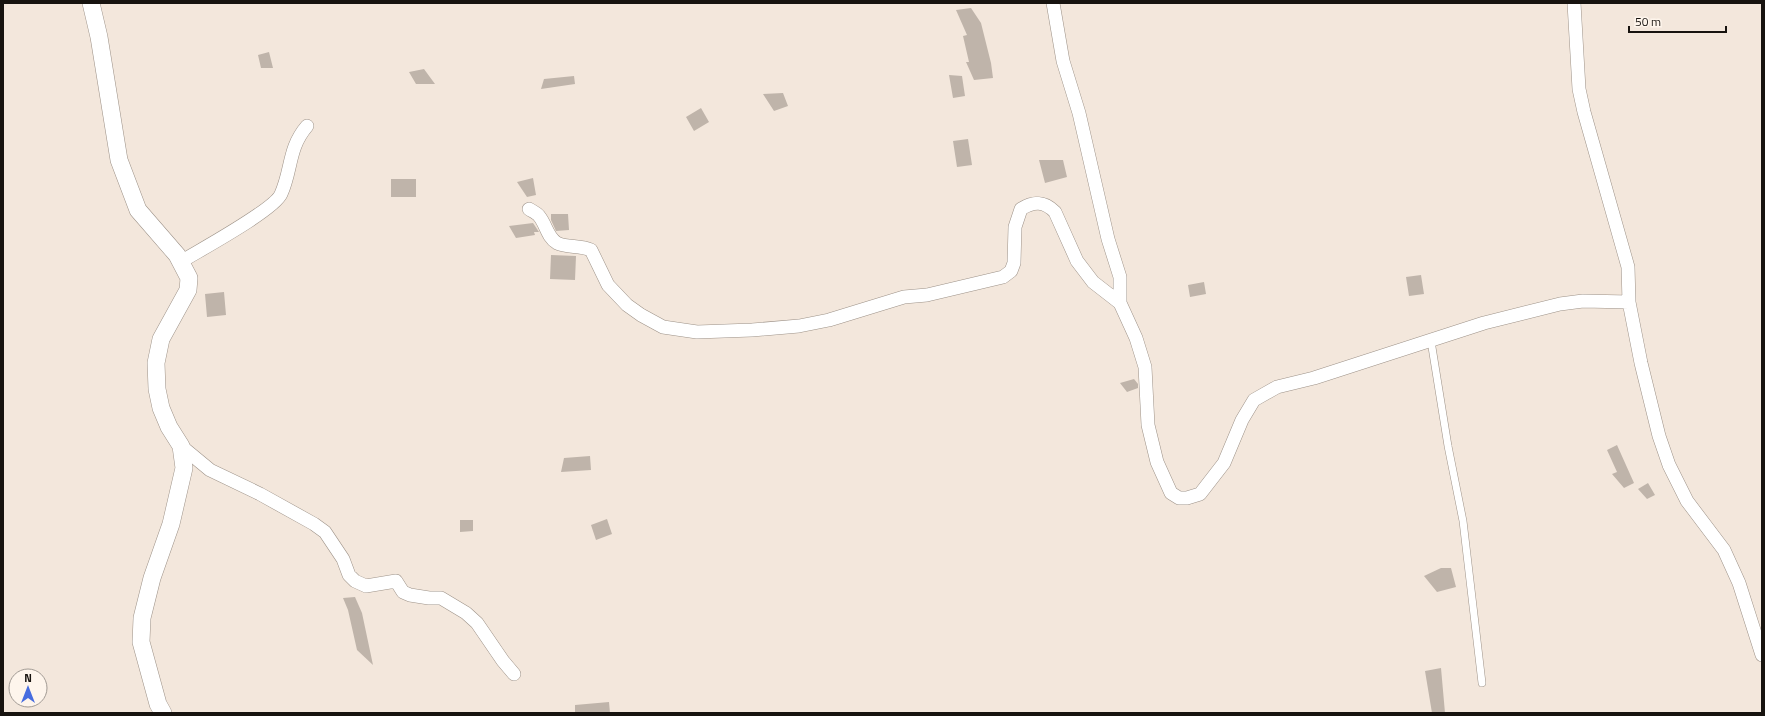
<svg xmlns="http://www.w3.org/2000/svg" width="1765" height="716" font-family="'Titillium Web',sans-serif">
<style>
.building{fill:#bfb4aa}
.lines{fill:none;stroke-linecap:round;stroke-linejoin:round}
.service-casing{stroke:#9d9288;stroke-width:8}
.minor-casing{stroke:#9d9288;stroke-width:14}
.tertiary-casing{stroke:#9d9288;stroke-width:18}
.service{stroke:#fff;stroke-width:7}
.minor{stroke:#fff;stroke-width:13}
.tertiary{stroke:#fff;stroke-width:17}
</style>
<rect width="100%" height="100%" fill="#f3e7dc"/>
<path class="building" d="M971,8L981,23L991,63L993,78L974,80L966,62H969L963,36L967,35L956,10Z
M269,52L273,68H261L258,55Z
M424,69L435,84H416L409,72Z
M949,75L962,76L965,96L953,98Z
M574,76L575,84L541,89L544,79Z
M783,93L788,106L774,111L763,94Z
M701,108L709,122L694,131L686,117Z
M968,139L972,165L957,167L953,141Z
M1039,160H1063L1067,177L1045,183Z
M533,178L536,195L527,197L517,182Z
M391,179H416V197H391Z
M551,214H568L569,230L556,231L551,220Z
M533,223L539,232H534L535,235L516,238L509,226Z
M551,255L576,256L575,280L550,279Z
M1421,275L1424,294L1409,296L1406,277Z
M1204,282L1206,294L1190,297L1188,285Z
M224,292L226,315L207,317L205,294Z
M1134,379L1138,384V388L1127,392L1120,383Z
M1617,445L1634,483L1624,488L1612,474L1617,472L1607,450Z
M590,456L591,470L561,472L564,458Z
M1648,483L1655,495L1647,499L1638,489Z
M607,519L612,534L596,540L591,525Z
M460,520H473V531L460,532Z
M1441,568H1451L1456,587L1437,592L1424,576Z
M355,597L362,613L373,665L357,650L348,610L343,598Z
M1441,668L1445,713H1432L1425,671Z
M609,702L610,713H575V705Z"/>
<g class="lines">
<defs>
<path id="service" d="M1431,341L1448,446L1463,521L1482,683"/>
<path id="minor" d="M1053,3L1063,61L1079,113L1108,239L1120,277V303
M1574,3L1579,89L1584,112L1628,267L1629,302L1641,363L1659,436L1669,465L1687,501L1724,550L1739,583L1762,655
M529,209C532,211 537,213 539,216C546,224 547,237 557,243C567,248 580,245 591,250L608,285L627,305L641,315L663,327L697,332L752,330L799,326L829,320L904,297L927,295L1003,277L1011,271L1014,263L1015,227L1021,209C1034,201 1044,201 1055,212L1077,261L1093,282L1120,303L1136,338L1145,367L1148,425L1157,462L1171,493L1179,498H1187L1200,494L1224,463L1242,420L1254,400L1277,387L1314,378L1484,323L1560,304L1583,301L1629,302
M182,261C200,250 274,210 281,194C292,170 288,148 307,126
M181,446L210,470L260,494L314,524L325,532L343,559L349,575L355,581L366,586L396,581L403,592L410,595L429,598H441L466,613L477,623L503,661L514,674"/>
<path id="tertiary" d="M91,3L99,37L119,160L138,210L177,255L189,278L188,290L161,339L156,363L157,389L161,408L169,427L181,446L184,468L171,524L152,578L142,618L141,642L158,704L163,713"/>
</defs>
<use href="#service" class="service-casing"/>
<use href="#minor" class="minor-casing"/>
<use href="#tertiary" class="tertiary-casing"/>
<use href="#service" class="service"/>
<use href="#minor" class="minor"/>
<use href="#tertiary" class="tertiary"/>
</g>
<rect width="1765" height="716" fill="none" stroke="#17130f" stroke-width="8"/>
<g transform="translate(28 688)"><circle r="19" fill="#fef5ec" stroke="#a29b94"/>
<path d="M0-3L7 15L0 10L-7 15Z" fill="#476cdf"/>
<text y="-6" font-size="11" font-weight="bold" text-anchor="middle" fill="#17130f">N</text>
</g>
<path d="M1629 26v6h97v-6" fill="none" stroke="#17130f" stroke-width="2"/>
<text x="1635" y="26" font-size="12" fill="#17130f" stroke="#fef5ec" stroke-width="3" paint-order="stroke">50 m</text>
</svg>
